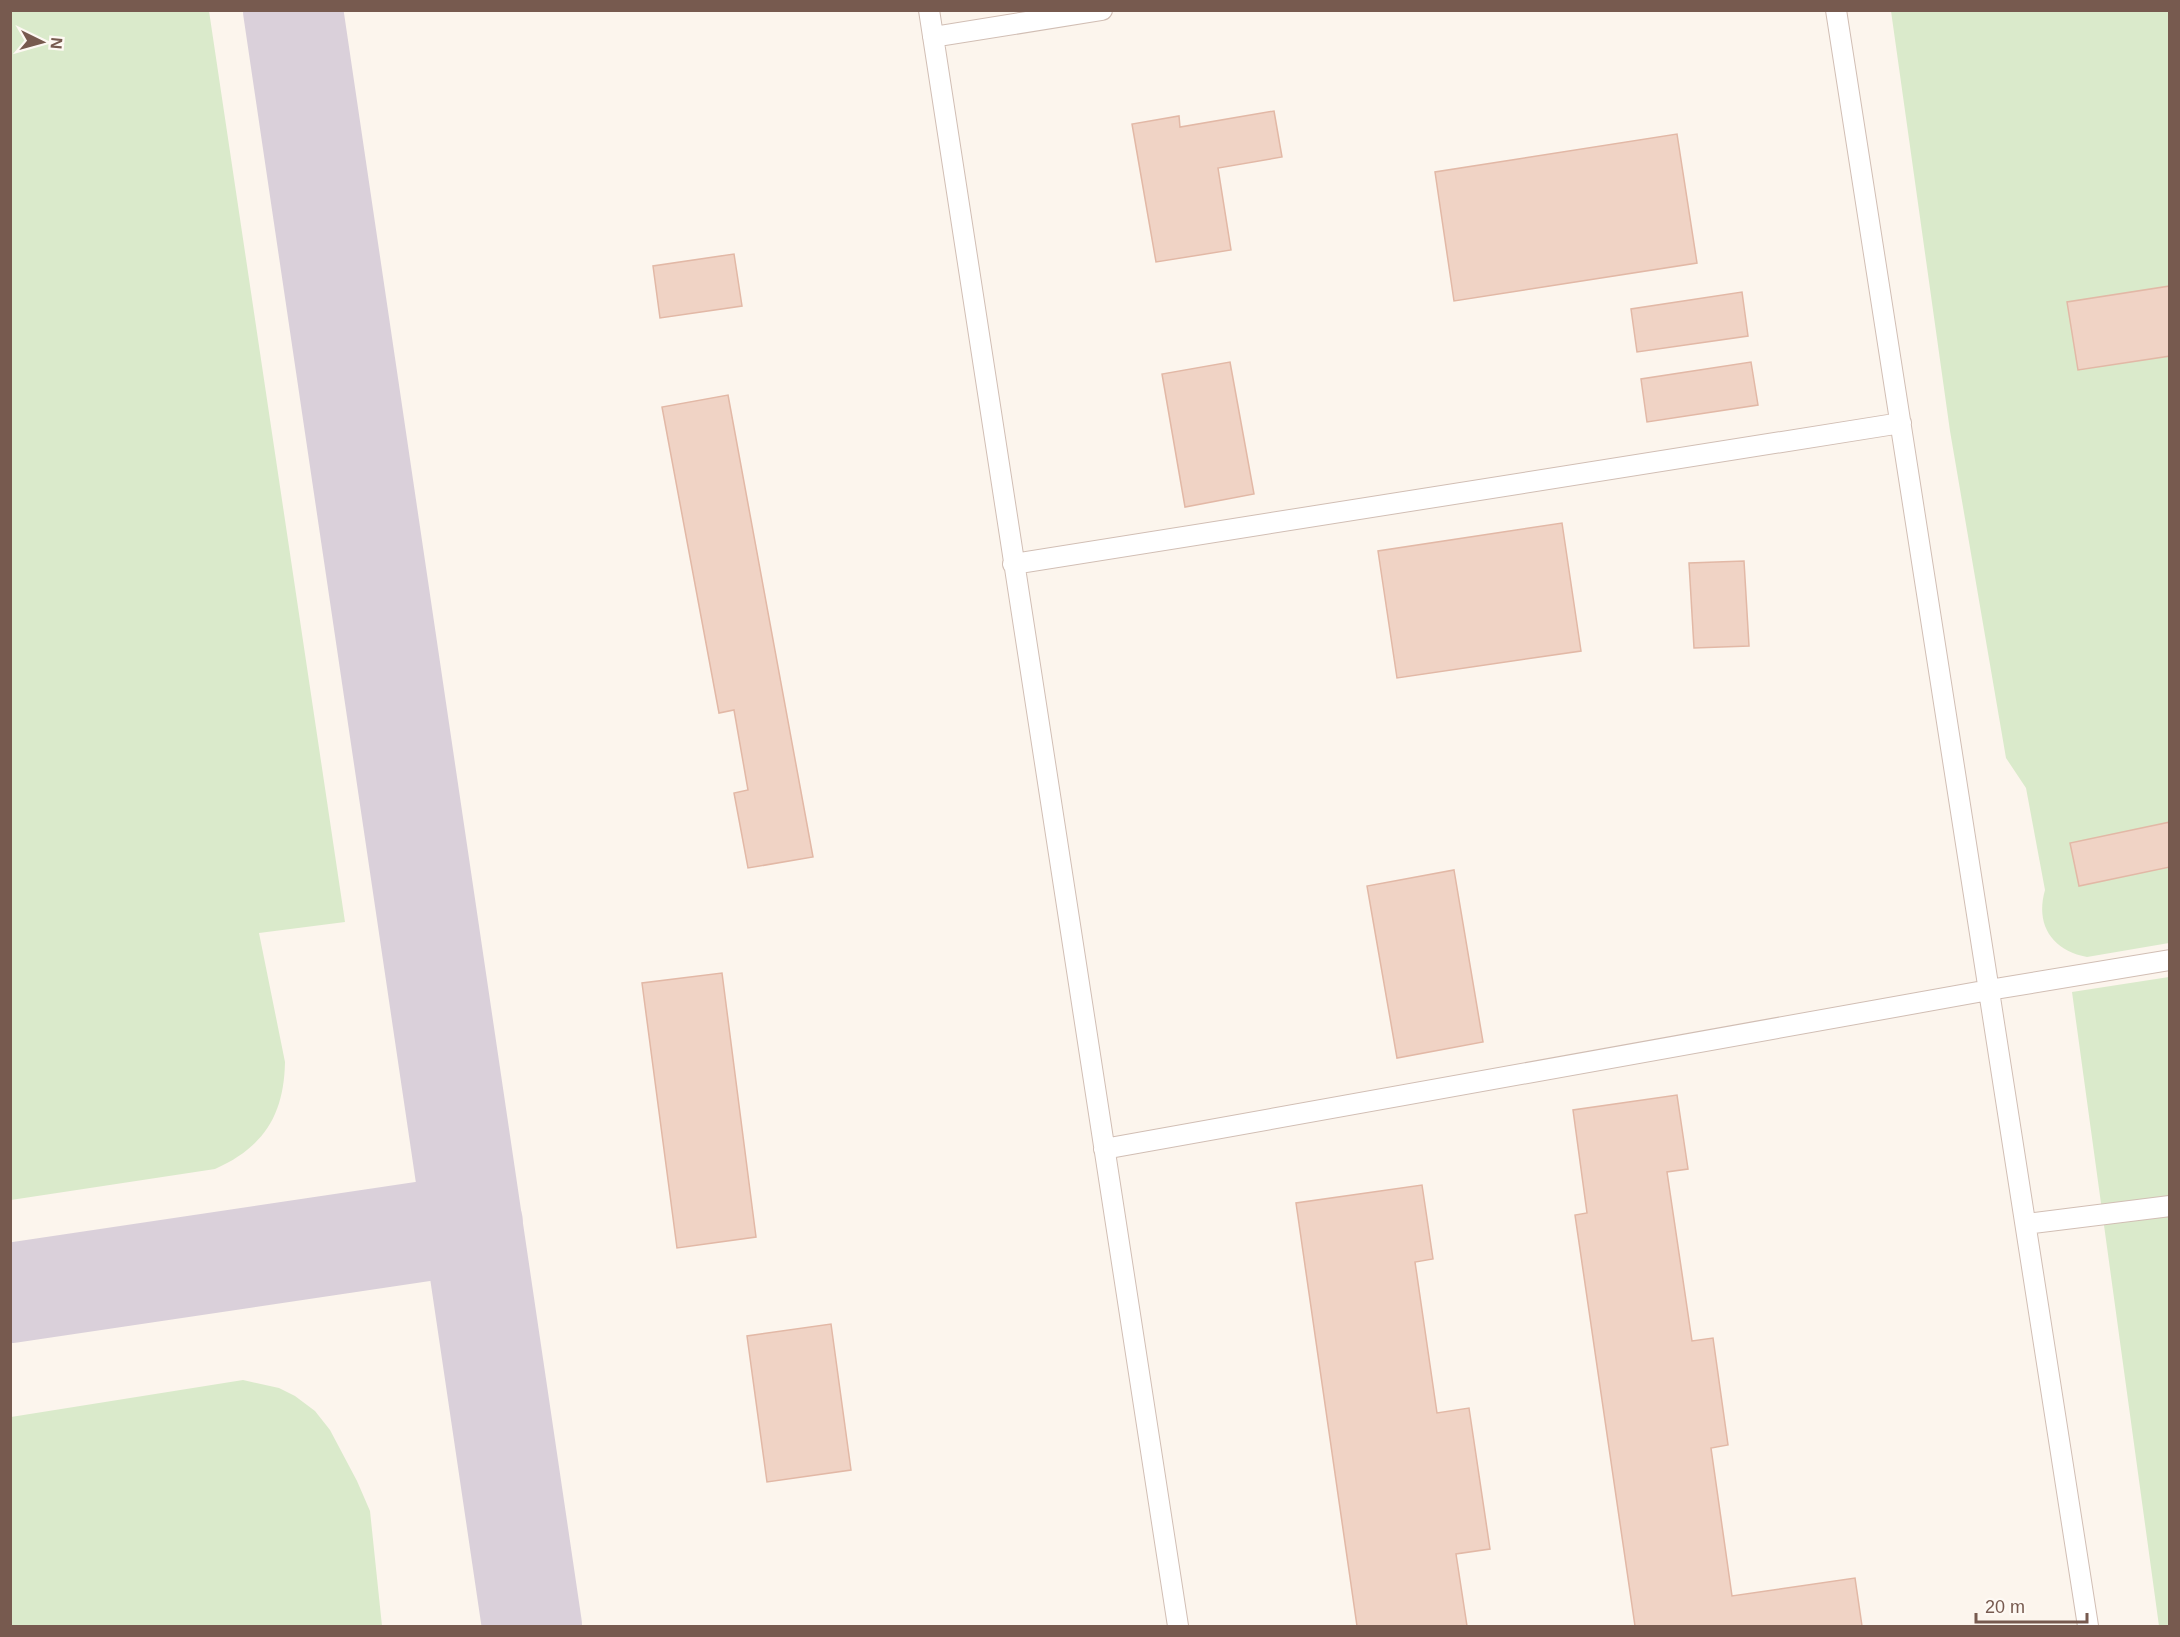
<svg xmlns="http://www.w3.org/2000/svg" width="2180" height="1637" font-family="Helvetica,sans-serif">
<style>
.green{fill:#daeacb}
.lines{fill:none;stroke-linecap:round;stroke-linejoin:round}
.taxiway{stroke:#dad0da;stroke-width:100}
.building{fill:#f0d3c5;stroke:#e2b8a6;stroke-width:1.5}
.lane-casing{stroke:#d1beb4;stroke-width:22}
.lane{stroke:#fff;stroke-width:20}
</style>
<rect width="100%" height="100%" fill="#fcf5ed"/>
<path class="green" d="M11,10L209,11L345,922L259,933L285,1062C284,1115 264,1147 215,1169L11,1200Z
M1891,11H2169V943L2087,957C2052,950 2035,925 2045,890L2026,788L2006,758L1950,431Z
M2169,977V1626H2159L2072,992Z
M243,1380L279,1388L295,1396L315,1411L330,1430L357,1481L370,1511L382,1626H11V1417Z"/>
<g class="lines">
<path class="taxiway" d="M293,10L532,1626
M10,1293L473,1224"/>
</g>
<path class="building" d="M1274,111L1282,157L1218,168L1231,250L1156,262L1132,124L1179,116L1180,127Z
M1677,134L1697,263L1454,301L1435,172Z
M734,254L742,306L660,318L653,266Z
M2170,286V356L2078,370L2067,302Z
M1742,292L1748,336L1637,352L1631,309Z
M1230,362L1254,494L1185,507L1162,374Z
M1751,362L1758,405L1647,422L1641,379Z
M728,395L813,857L748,868L734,793L748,790L734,710L719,713L662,407Z
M1562,523L1581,651L1397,678L1378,551Z
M1744,561L1749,646L1694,648L1689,563Z
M2170,822V867L2079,886L2070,843Z
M1454,870L1483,1042L1397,1058L1367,886Z
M722,973L756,1237L677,1248L642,983Z
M1677,1095L1688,1169L1667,1172L1692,1341L1713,1338L1728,1445L1711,1448L1732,1596L1855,1578L1862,1626H1635L1575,1215L1587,1213L1573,1110Z
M1422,1185L1433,1259L1415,1262L1437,1413L1469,1408L1490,1549L1456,1554L1467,1626H1357L1296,1203Z
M831,1324L851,1470L767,1482L747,1336Z"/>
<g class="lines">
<defs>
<path id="lane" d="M929,10L1178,1626
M1836,10L2088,1626
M933,37L1102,10
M1013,564L1901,423
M1104,1149L1989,990L2170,960
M2026,1224L2170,1206"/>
</defs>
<use href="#lane" class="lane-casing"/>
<use href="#lane" class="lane"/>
</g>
<rect width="2180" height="1637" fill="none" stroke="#775a4f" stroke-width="24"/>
<g transform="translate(42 42) rotate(95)" stroke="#fef9f3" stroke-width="4.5" paint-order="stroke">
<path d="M0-4.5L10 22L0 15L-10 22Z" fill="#775a4f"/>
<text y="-9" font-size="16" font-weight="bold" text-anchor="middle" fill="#775a4f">N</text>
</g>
<path d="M1976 1613v9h111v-9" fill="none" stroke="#775a4f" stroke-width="3"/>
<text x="1985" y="1613" font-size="18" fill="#775a4f" stroke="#fef9f3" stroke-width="4.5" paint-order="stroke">20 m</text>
</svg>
